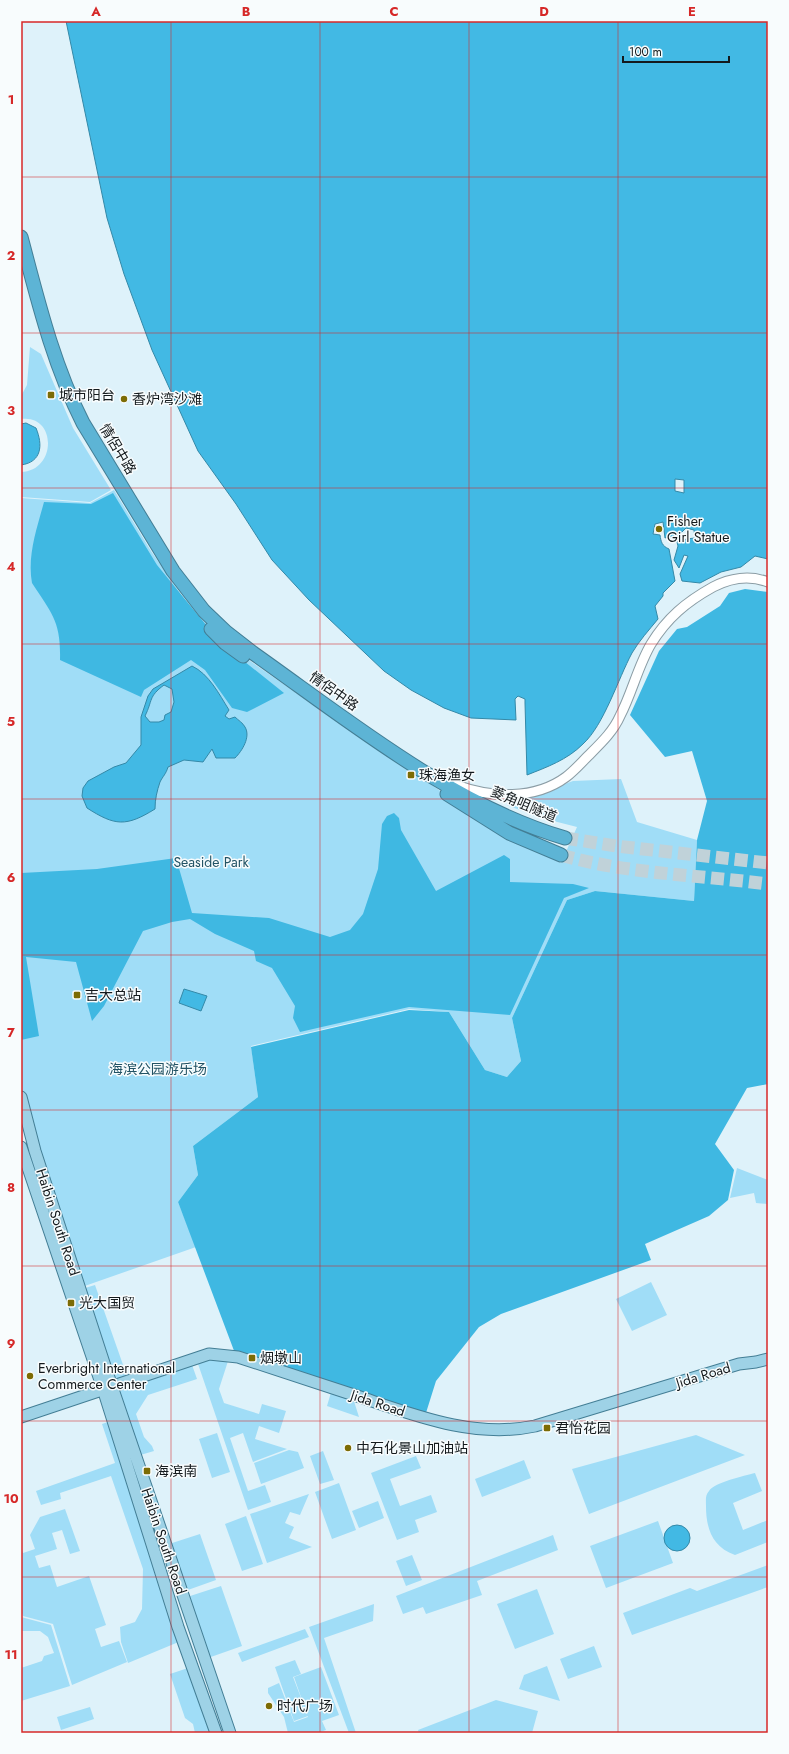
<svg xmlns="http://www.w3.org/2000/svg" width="789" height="1754" font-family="Jost,'Noto Sans SC',sans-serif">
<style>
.green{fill:#a0ddf7}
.forest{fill:#3fb8e2}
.water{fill:#42b9e4;stroke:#3489a8;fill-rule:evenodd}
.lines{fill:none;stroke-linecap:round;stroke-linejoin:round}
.highway-tunnel{stroke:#c0d2d9;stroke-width:13;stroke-dasharray:13 6;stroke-linecap:butt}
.minor-casing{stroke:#8b9da5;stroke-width:11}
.major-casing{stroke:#437e95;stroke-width:13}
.highway-casing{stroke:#437e95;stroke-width:15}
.minor{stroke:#fff;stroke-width:9}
.major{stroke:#9ed2e6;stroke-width:11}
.highway{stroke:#5db4d5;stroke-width:13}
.grid{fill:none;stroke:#d62828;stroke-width:1;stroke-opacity:0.55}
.poi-dot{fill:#7c6c05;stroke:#f8fcfd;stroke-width:1.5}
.labels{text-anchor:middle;stroke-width:3;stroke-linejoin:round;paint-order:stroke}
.poi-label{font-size:14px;fill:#141a1d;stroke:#f8fcfd;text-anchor:start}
.street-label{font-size:14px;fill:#141a1d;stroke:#f8fcfd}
.park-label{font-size:14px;fill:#225365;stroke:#f8fcfd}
.neatline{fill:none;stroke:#d62828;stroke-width:1.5}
.grid-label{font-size:13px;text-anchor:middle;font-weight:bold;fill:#d62828}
</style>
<rect width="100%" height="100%" fill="#def2fa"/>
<path class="green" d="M30,347L41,354L73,428L111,490L90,502L21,497V472C57,471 57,414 21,419V396L27,385Z
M114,490L151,551L186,602L224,643L369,743L432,785L495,830L561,863L577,827L538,817L507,805L573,781L621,779L637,822L697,840L694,901L595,891L567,900L512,1018L521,1061L507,1077L485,1070L449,1012L409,1009L251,1046L258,1097L193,1146L198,1175L178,1202L196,1247L79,1288L21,1096V498L90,503Z
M737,1168L768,1180V1204L756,1203L754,1193L730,1198Z
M651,1282L667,1315L632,1331L616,1299Z
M95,1285L128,1379L114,1383L82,1289Z
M210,1357L229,1358L219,1389L224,1403L259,1414L262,1404L286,1411L279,1433L259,1426L255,1439L287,1449L253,1462L243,1433L230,1438L248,1491L265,1485L271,1502L248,1510L197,1361Z
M191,1362L197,1379L148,1395L136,1414L144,1437L152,1446L154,1451L137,1456L114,1387Z
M332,1389L352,1395L359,1417L327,1406Z
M111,1421L181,1641L128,1663L121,1642L120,1627L135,1622L142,1609L143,1569L111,1476L60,1493L61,1499L41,1505L36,1491L115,1463L102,1424Z
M217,1433L230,1472L212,1478L199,1439Z
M696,1435L745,1455L589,1514L572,1469Z
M289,1450L298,1452L304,1468L261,1484L254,1463Z
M323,1451L334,1480L320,1484L310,1456Z
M416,1456L421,1468L390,1479L400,1506L431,1495L437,1512L415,1520L419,1532L397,1540L371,1473Z
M524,1460L531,1478L482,1497L475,1479Z
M755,1473L762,1491L733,1503L743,1530L768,1520V1542L735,1555C712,1547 706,1528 706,1506C706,1501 705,1495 709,1491C715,1482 744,1476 755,1473Z
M339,1483L356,1530L332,1539L315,1492Z
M309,1494L300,1515L290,1512L285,1523L294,1527L289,1538L312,1547L267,1563L250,1514Z
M378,1501L384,1518L359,1528L352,1511Z
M65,1509L80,1551L70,1554L62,1530L52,1533L57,1549L35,1556L39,1568L50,1565L57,1587L89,1576L106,1625L95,1629L101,1647L119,1641L127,1662L72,1685L53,1624L23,1616L21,1610V1547L23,1553L35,1549L30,1535L40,1517Z
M246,1516L263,1564L242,1571L225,1524Z
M658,1521L673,1563L606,1588L590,1546Z
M200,1534L216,1580L185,1591L169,1544Z
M553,1535L558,1550L477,1581L482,1595L426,1614L423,1607L403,1614L396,1596Z
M412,1555L422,1580L406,1586L396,1561Z
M768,1565V1587L632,1635L623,1613L690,1588L697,1591Z
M221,1586L242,1646L208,1658L187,1597Z
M537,1589L554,1634L515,1649L497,1604Z
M374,1604L373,1621L324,1638L356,1733H349L309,1627Z
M21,1617L51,1625L70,1686L21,1701V1668L42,1661L44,1656L54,1653L48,1637L40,1631H21Z
M305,1629L309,1637L242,1662L238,1653Z
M594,1646L602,1667L568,1679L560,1659Z
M295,1660L301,1674L293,1677L308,1716L294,1721L275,1667Z
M547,1666L560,1701L519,1689L524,1675Z
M191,1667L214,1733H195L193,1724L185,1718L170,1674Z
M321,1667L339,1715L322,1721L326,1730L317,1733H288L284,1717L268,1693V1688L279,1683L294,1722L308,1717L294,1677Z
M496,1700L538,1711L532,1733H419L418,1730Z
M90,1707L94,1719L61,1730L57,1717Z"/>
<path class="forest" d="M113,493L157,565L220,642L284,693L247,712L232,708L205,670L191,660L144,690L141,697L60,660C61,621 52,614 32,583C27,556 37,528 44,502L91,504Z
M745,589L768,592V1084L747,1088L715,1144L734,1170L728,1200L709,1216L645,1244L651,1260L501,1314L479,1327L436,1381L425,1416L236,1356L178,1202L198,1175L193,1146L258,1097L251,1047L409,1010L449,1012L485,1070L507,1077L521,1061L512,1018L567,900L595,891L694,901L697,840L707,801L692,751L665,757L630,715L659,651L677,629L687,627L720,606L729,593Z
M394,813L399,818L401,830L436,891L504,855L510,859V882L573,884L589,888L564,898L510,1015L409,1007L300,1032L293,1018L295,1006L272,968L256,961L254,951L215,934L190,919L172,922L143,931L104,1006L92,1021L76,962L26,957L39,1036L21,1040V873L97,869L176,858L192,913L269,918L330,937L350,930L363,914L378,869L382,824L387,816Z"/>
<path class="water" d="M66,21H768V559L755,556L741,567L721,572L700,583L682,581L680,574L688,556L684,555L679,568L674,560L678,546L677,542L679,540L682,542L686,539L695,538L694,530L686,528L676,538L670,536L665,538L663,522L655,524L653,534L660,535C661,542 662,546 669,549L675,581L663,593V596L655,606L658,619C649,630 639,641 632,653C618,679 604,725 583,744C567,760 547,767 527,775L525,703V699L518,696L515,699L516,720L471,718L444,708L411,690L384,671L309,600L272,560L236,504L198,451L152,350L124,274L107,218ZM675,479L684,480V493L675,491Z
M26,423L36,428C43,445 42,462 21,465V424Z
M192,666C209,674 219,694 229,710L225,716L229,719L235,717C238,720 243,723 245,727C251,737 242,751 235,758H216L212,749L203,762L184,760L168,767C166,774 163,776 160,782C157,791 155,799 155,809C126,827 115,826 87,808L82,796L83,788L88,781L114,767L126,763L141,745V717L148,696L153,689ZM164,685L172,689L174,702L171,712L165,715L164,720L159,722H150L145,716C153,700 148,697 164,685Z
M184,989L207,996L201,1011L179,1003Z
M664 1538a13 13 0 1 1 26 0a13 13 0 1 1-26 0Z"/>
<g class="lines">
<path class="highway-tunnel" d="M565,838L616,846L768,863
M561,855C628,874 699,875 768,884"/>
<defs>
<path id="minor" d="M456,785C491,798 535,800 566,777C574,771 581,763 588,756C600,744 613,732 620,716C632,693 638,666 651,644C667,618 686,602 713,587C730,578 750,575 768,582"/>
<path id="major" d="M21,1097L35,1151L104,1363L230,1733
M21,1147L103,1389L178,1627L216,1733
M21,1417L209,1354L238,1357C277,1370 317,1383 357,1396C414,1415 474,1439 535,1426L739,1364L756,1362L768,1359"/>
<path id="highway" d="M21,237C38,301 53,364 83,423L173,571L204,611L226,632L253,653C348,720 452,805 565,838
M211,629L225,643L243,656
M447,794L509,833L561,855"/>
</defs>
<use href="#minor" class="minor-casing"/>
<use href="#major" class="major-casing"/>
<use href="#highway" class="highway-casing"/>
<use href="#minor" class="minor"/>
<use href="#major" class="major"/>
<use href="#highway" class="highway"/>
</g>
<path class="grid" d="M171,21V1733M320,21V1733M469,21V1733M618,21V1733M21,177H768M21,333H768M21,488H768M21,644H768M21,799H768M21,955H768M21,1110H768M21,1266H768M21,1421H768M21,1577H768"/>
<g class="poi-dot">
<rect x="47" y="391" width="8" height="8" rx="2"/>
<circle cx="124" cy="399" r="4"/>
<circle cx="659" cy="529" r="4"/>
<rect x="407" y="771" width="8" height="8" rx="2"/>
<rect x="73" y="991" width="8" height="8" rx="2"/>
<rect x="67" y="1299" width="8" height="8" rx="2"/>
<rect x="248" y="1354" width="8" height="8" rx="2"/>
<circle cx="30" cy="1376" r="4"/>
<rect x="543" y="1424" width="8" height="8" rx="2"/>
<circle cx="348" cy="1448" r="4"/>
<rect x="143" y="1467" width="8" height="8" rx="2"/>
<circle cx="269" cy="1706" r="4"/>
</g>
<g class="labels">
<g class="poi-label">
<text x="59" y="400">城市阳台</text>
<text x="132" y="404">香炉湾沙滩</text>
<text x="667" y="526">Fisher<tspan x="667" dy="16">Girl Statue</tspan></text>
<text x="419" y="780">珠海渔女</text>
<text x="85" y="1000">吉大总站</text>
<text x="79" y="1308">光大国贸</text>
<text x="260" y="1363">烟墩山</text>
<text x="38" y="1373">Everbright International<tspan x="38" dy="16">Commerce Center</tspan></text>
<text x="555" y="1433">君怡花园</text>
<text x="356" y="1453">中石化景山加油站</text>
<text x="155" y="1476">海滨南</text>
<text x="277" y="1711">时代广场</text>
</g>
<g class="street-label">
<text transform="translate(118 449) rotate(59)" y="5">情侶中路</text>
<text transform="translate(334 691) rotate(35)" y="5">情侶中路</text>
<text transform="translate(524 804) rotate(23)" y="5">菱角咀隧道</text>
<text transform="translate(58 1222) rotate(72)" y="5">Haibin South Road</text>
<text transform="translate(703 1375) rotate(-17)" y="5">Jida Road</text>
<text transform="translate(378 1403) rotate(18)" y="5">Jida Road</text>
<text transform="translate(164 1541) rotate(71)" y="5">Haibin South Road</text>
</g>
<g class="park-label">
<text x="211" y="867">Seaside Park</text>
<text x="158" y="1074">海滨公园游乐场</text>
</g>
</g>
<rect width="789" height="1754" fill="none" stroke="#f8fcfd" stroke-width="44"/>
<path d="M623 56v6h106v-6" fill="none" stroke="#141a1d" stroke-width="2"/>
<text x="629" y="56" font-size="12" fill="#141a1d" stroke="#f8fcfd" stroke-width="3" paint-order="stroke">100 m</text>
<rect x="22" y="22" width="745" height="1710" class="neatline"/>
<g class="grid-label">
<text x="96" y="16">A</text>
<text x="246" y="16">B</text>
<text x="394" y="16">C</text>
<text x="544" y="16">D</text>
<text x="692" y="16">E</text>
<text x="11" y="104">1</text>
<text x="11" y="260">2</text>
<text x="11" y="415">3</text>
<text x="11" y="571">4</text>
<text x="11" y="726">5</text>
<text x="11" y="882">6</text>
<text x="11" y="1037">7</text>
<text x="11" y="1192">8</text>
<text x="11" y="1348">9</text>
<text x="11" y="1503">10</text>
<text x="11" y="1659">11</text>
</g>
</svg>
